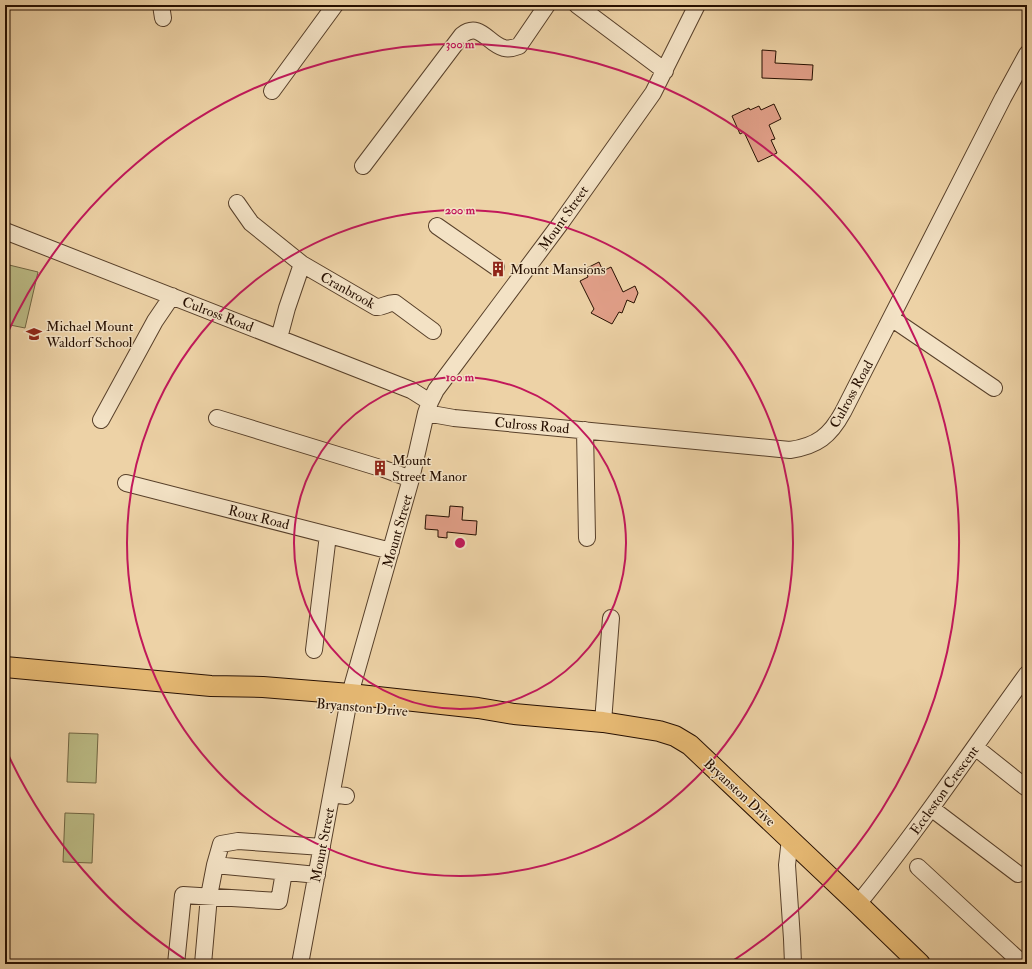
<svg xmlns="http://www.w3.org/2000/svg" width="1032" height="969" font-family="'IM FELL Double Pica',serif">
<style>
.green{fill:#bbbb85;stroke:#706542}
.building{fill:#e19f88;stroke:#260f00}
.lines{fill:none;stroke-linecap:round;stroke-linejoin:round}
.minor-casing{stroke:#58402a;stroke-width:18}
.major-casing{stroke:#260f00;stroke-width:22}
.minor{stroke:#f3e2c5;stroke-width:16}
.major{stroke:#e6b973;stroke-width:20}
.ring{fill:none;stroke:#c2185b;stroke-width:2}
.labels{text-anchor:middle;stroke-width:3;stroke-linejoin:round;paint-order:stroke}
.street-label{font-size:14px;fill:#260f00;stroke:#f3e2c5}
.poi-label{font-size:14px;fill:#260f00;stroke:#f3e2c5;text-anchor:start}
.centre{fill:#c2185b;stroke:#f3e2c5;stroke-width:2}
.ring-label{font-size:12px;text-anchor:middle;font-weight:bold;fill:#c2185b;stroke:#f3e2c5;stroke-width:3;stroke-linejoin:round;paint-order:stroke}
</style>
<rect width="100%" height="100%" fill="#edd2a6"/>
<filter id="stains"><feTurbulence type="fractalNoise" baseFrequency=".005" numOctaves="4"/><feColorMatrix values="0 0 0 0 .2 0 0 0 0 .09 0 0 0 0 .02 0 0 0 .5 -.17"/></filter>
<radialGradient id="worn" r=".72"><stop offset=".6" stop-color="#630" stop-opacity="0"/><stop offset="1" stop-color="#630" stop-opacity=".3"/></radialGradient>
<path class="green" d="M5,264L38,272L25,328L5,324Z
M69,733L98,734L96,783L67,782Z
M65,813L94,814L92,863L63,862Z"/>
<path class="building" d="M762,50L776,51L775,63L813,65L812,80L762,78Z
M774,104L781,119L769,125L775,139L771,140L777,153L758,162L744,132L740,134L732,116L749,108L750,110L759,106L761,110Z
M599,262L603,271L611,267L623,292L635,286L638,293L634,303L627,300L622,313L619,312L612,324L591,313L594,309L580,281L588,277L585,269Z
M450,506L463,507L462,520L477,521L476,535L447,532V538L438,537V530L425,529L426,515L449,517Z"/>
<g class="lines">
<defs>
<path id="minor" d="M161,5L163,18
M577,5L665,71
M272,91L335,5
M363,166L462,35C480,21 488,44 504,48C509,49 514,48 519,46L547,5
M237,203L251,223L302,264
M437,226L496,267
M5,231L411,390L430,402
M891,318L994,388
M279,338L287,308L302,264L376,307C383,308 388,302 395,303L433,331
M426,413L454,418L790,450C817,446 830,436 843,412L1003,98L1027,54
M217,418L377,467
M101,420L155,321L172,296
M585,430L587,538
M384,469L411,479
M126,483L391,551
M314,650L328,535
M603,722L611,618
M975,747L1024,786L1027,788
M332,794L346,796
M931,808L1018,874
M790,839L787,865L792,939L793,964
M918,867L1023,964
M317,875L215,865L221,844L238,841L322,847
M858,904C918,830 971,751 1027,674
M176,964L183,895L279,901L284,872
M203,964L209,896L215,865
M300,964L350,694L411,479L426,413L430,402L436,390L560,224L653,93L697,5"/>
<path id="major" d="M5,667L211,686L263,687L350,694L478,708L514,714L603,722L659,731L675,736L690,745L858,904L920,964"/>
</defs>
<use href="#minor" class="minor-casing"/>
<use href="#major" class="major-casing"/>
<use href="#minor" class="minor"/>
<use href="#major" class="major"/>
</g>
<g class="ring">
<circle cx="460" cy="543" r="166"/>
<circle cx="460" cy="543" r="333"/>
<path d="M192 964A499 499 0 0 1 6 750M6 336A499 499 0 1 1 728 964"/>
</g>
<defs>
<symbol id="building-bare" viewBox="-9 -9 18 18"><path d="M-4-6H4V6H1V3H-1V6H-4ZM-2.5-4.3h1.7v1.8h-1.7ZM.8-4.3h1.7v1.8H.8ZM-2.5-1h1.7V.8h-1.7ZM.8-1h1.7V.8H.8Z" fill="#8f2418" stroke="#f3e2c5" stroke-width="2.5" paint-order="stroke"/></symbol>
<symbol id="school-bare" viewBox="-9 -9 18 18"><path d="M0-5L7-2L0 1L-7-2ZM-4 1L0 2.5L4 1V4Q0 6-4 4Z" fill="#8f2418" stroke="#f3e2c5" stroke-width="2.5" paint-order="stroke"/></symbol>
</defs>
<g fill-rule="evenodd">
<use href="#building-bare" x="487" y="258" width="22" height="22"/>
<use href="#school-bare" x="23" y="323" width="22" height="22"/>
<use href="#building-bare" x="369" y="457" width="22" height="22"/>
</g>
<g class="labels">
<g class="street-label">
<text transform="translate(563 218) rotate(-55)" y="5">Mount Street</text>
<text transform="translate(348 290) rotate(29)" y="5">Cranbrook</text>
<text transform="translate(218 314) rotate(21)" y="5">Culross Road</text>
<text transform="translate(851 394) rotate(-61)" y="5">Culross Road</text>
<text transform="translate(532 425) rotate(5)" y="5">Culross Road</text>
<text transform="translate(259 517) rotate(14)" y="5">Roux Road</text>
<text transform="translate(397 531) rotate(-74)" y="5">Mount Street</text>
<text transform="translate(362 707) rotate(5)" y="5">Bryanston Drive</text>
<text transform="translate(944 790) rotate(-54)" y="5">Eccleston Crescent</text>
<text transform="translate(740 792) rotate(43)" y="5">Bryanston Drive</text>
<text transform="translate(322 845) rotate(-79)" y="5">Mount Street</text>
</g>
<g class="poi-label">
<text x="510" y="274">Mount Mansions</text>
<text x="46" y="331">Michael Mount<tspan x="46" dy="16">Waldorf School</tspan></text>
<text x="392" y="465">Mount<tspan x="392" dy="16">Street Manor</tspan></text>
</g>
</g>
<circle cx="460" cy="543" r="6" class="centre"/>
<g class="ring-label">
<text x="460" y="48">300 m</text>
<text x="460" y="214">200 m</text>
<text x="460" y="381">100 m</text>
</g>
<rect width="1032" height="969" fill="none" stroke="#edd2a6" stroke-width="20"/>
<rect x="6" y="6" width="1020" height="957" fill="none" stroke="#260f00" stroke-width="2"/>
<rect x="10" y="10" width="1012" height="949" fill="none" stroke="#260f00"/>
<rect width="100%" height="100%" filter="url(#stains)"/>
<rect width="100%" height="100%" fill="url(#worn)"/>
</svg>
